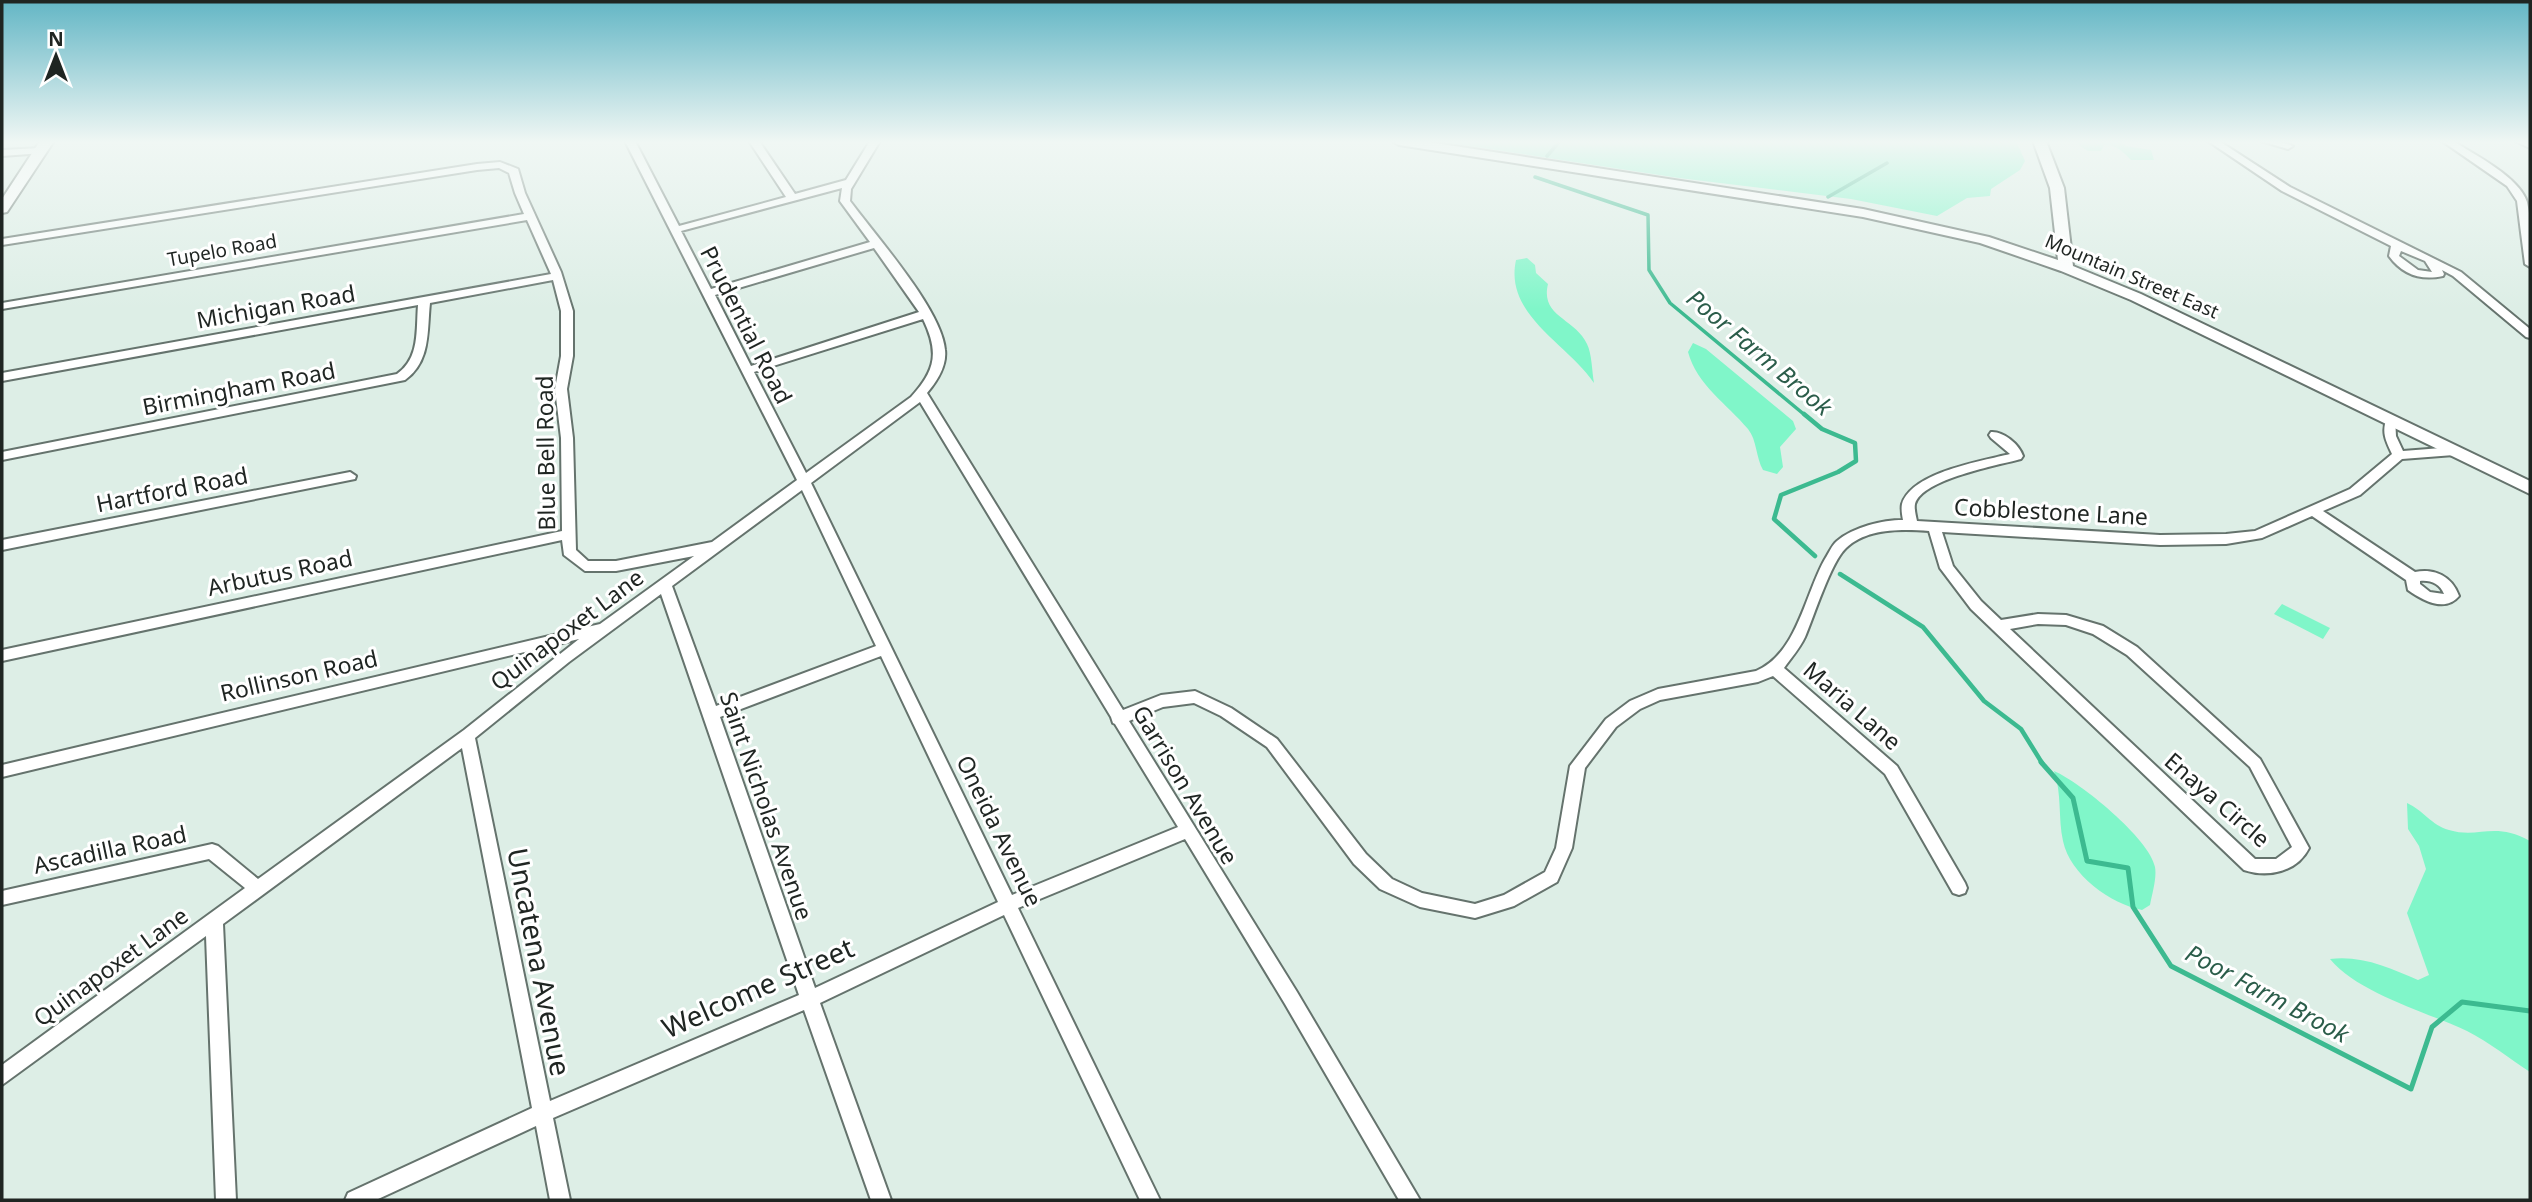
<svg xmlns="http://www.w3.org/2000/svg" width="2532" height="1202" font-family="'Noto Sans',sans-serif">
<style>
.green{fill:#80f6c9}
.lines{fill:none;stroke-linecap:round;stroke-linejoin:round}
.stream-far2{stroke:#3cba90;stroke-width:3.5}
.stream-far1{stroke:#3cba90;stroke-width:4.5}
.stream{stroke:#3cba90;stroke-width:5}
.street-casing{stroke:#65736d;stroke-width:4}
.secondary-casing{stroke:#65736d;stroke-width:4}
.street{fill:#fff;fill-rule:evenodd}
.secondary{fill:#fff;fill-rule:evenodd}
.labels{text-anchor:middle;stroke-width:6;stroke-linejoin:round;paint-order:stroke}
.far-street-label{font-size:19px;fill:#1f2522;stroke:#fff}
.street-label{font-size:23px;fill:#1f2522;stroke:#fff}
.water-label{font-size:24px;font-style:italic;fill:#2b5d4a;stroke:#fff}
.near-street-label{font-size:28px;fill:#1f2522;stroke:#fff}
</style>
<rect width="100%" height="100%" fill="#ddeee6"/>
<path class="green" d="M1438,141H2016L2025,161L2020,170L1991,189L1990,196L1967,198L1937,216L1851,199L1679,178Z
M2073,141H2119L2126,146L2151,150L2154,160H2131C2122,151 2117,145 2104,145L2101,151H2088Z
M1527,258L1535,265L1536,273L1548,284C1540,317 1575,318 1587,344C1592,354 1592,372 1594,383C1567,343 1504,315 1516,260Z
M1693,343L1706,349L1793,421L1796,429L1780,447L1783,467L1777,474L1763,470C1756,458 1757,440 1748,429C1727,404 1697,385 1688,352Z
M2282,604L2330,628L2323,639L2274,614Z
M2054,771C2080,782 2150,839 2155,867C2157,878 2152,894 2150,905L2142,910C2111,904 2070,875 2063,841C2058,819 2062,793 2054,771Z
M2407,803C2423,810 2431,825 2449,830C2479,839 2494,821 2530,841V1072C2510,1059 2489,1042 2467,1031C2427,1012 2359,994 2330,959C2362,955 2390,968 2418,980L2429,975L2407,913L2426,869L2419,846L2408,829Z"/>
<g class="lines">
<path class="stream-far2" d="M1547,156L1560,141
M1535,177L1648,215L1649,270L1670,303L1806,416
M1828,197L1887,163"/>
<path class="stream-far1" d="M1804,414L1822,429L1855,443L1856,461L1838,472L1781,495L1774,519L1815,556
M1840,574L1923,627L1984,701L2021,729L2042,763"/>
<path class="stream" d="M2041,762L2073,798L2087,861L2128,868L2133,907L2171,966L2411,1089L2432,1027L2462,1002L2530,1011"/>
<defs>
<path id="street" d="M625,141H635L679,226L786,197L749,141H759L795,194L846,180L870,141H880L851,189L850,201C875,235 942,310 945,350C947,366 937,381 927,393L1123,710L1161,695L1195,691L1231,708L1277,739L1366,854L1392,879L1422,893L1475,904L1504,895L1545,872L1556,848L1570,766L1606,719L1630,701L1658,689L1756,671C1797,654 1805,594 1825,559C1829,553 1832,545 1837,541C1854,527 1882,520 1903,520C1902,515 1901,509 1902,504C1912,472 1982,461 2010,454L1991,438L1989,435L1991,432C2003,431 2019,444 2023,456L2021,459C1999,465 1922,479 1915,504C1914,509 1916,516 1917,521L2160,535L2226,534L2255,531L2350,489L2392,454C2386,441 2381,432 2387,418H2395L2396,436L2403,451L2454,447L2460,451L2454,455L2402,459L2360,495L2323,511L2415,572C2434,568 2452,576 2459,596C2445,613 2422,600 2408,590L2406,580L2312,516L2262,538L2226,544L2160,545L1942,532L1953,566L1981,601L2001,620L2038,614L2066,615L2103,626L2137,647L2260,759L2309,848C2297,872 2268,878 2244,870L1971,609L1940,568L1929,531C1902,529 1867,528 1846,548C1831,562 1814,616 1805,637C1800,648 1791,658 1784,668L1897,766L1965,883L1967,888L1965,893L1959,895L1953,893L1885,774L1773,676L1758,682L1660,700L1640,709L1616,727L1585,768L1572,848L1557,882L1514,906L1475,918L1420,907L1380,889L1354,864L1267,747L1221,716L1194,703L1163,707L1129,721L1297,992L1420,1200H1399L1285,1004L1185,839L1018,908L1160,1200H1140L1004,915L820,1003L891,1200H871L804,1010L553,1118L570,1200H550L536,1126L376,1200H345L348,1193L532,1108L462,748L223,924L236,1200H216L206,936L2,1085V1065L245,888L209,859L2,905V891L212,844L218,846L258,879L464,730L579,639L2,777V765L600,624L694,556L616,571H585L564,555L562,540L2,661V650L562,531L561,438L555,389L561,356V311L553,280L430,303C427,331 431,361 405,380L2,460V452L397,374C420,358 416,330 418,305L2,381V373L551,274L527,220L2,309V303L524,214L515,193L509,173L499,168L477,170L2,245V239L477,164L500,162L518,169L525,193L561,272L573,311V356L567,389L573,438L576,550L588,561H616L712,542L797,480ZM842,188L840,201L870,242L711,289L681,231ZM874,248L919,312L751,366L715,295ZM923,319C939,352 936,370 911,397L806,473L754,372ZM920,402L1111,717L1113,723L1115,724L1178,827L1012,895L811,483ZM802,490L876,646L716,706L672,586ZM2420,581C2431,580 2440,584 2444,594L2430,592L2420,584ZM661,594L799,995L550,1101L475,738L569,662ZM2038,624L2066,625L2093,634L2127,655L2250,767L2292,847L2276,859H2255L2010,629ZM881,656L998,902L815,988L720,717Z
M2208,141H2219L2290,187L2461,272L2530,329V338L2526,337L2453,276L2442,270L2444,274L2443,276C2420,281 2402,274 2389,256L2391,246L2282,191ZM2401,251L2425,261L2432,272L2418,270L2399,256Z
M2261,141H2277L2293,146L2288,149Z
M2442,141H2453C2475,155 2519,177 2527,202C2532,222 2530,247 2530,267L2525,264L2517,201L2507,186Z
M2515,141L2530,142V148Z
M40,148L45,151L43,153L2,156V150Z
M350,472L356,476L355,479L2,550V540Z"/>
<path id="secondary" d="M40,141H54L7,212L2,213V199Z
M1392,141H1422L1863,209L1989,237L2058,260L2050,188L2033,141H2046L2064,188L2073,266L2141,294L2530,481V494L2131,300L2061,271L1980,243L1863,217L1399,145Z"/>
</defs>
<use href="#street" class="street-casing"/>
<use href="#secondary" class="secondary-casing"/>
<use href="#street" class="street"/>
<use href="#secondary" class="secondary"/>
</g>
<linearGradient id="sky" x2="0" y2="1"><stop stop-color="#63b6c5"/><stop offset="0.46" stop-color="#f0f7f4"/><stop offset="1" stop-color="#f0f7f4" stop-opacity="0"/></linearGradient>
<rect width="2532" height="309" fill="url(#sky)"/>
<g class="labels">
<g class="far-street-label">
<text transform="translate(222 250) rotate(-10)" y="7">Tupelo Road</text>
<text transform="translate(2132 276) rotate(23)" y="7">Mountain Street East</text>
</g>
<g class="street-label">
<text transform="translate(276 307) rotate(-10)" y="8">Michigan Road</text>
<text transform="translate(746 325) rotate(63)" y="8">Prudential Road</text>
<text transform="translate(239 389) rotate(-11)" y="8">Birmingham Road</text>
<text transform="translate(546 453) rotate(-91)" y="8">Blue Bell Road</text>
<text transform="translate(172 490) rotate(-11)" y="8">Hartford Road</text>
<text transform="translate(2051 512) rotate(3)" y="8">Cobblestone Lane</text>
<text transform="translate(280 573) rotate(-12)" y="8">Arbutus Road</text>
<text transform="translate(567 630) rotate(-37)" y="8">Quinapoxet Lane</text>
<text transform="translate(299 676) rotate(-13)" y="8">Rollinson Road</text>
<text transform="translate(1852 706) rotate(41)" y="8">Maria Lane</text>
<text transform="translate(1185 785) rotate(59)" y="8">Garrison Avenue</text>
<text transform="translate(2217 800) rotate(41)" y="8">Enaya Circle</text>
<text transform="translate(766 806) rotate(71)" y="8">Saint Nicholas Avenue</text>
<text transform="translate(999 831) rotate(64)" y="8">Oneida Avenue</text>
<text transform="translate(110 850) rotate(-12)" y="8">Ascadilla Road</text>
<text transform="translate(111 967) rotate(-36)" y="8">Quinapoxet Lane</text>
</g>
<g class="water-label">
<text transform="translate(1759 353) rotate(40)" y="8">Poor Farm Brook</text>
<text transform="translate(2267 994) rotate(28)" y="8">Poor Farm Brook</text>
</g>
<g class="near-street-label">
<text transform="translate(539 962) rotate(79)" y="10">Uncatena Avenue</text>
<text transform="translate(758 988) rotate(-24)" y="10">Welcome Street</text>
</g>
</g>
<rect width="2532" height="1202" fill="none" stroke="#1f2522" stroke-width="7"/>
<g transform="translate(56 56)" stroke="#ffffff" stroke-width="5" paint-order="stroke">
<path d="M0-5L12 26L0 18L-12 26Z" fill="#1f2522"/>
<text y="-10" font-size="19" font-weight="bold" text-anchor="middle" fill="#1f2522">N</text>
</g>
</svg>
